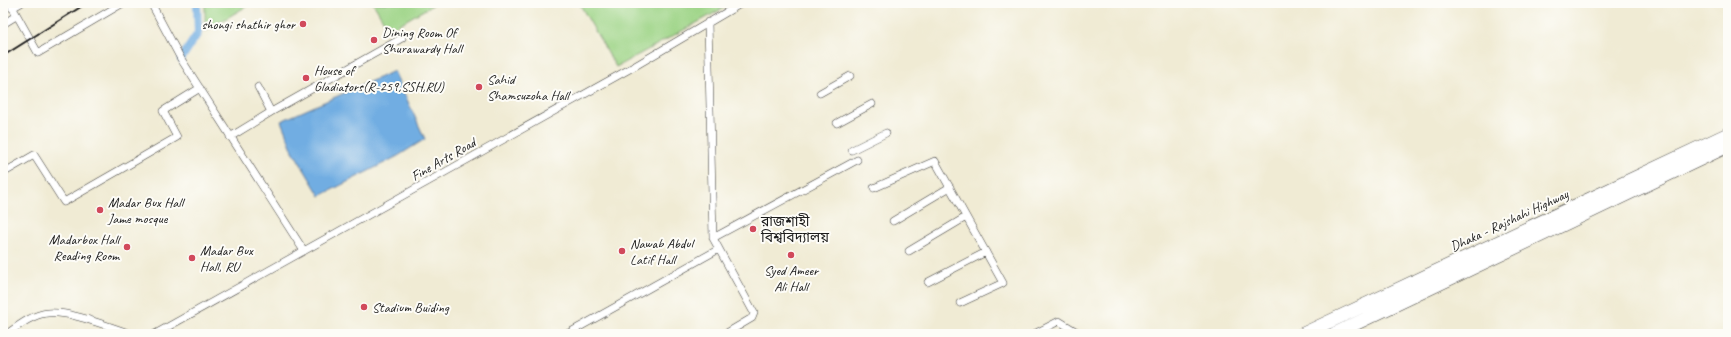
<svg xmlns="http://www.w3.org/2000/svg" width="1731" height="337" font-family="Caveat,'Noto Sans Bengali',sans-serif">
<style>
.green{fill:#9dd486;stroke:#5c7851}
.water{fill:#71ade2;stroke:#46647f}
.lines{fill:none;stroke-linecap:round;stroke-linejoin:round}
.canal{stroke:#71ade2;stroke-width:8}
.street-casing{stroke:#3c3b38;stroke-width:8}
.highway-casing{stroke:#3c3b38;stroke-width:14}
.street{stroke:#fff;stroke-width:7}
.highway{stroke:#fff;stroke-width:13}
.rail{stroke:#1c1c1c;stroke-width:2}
.poi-dot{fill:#d1495b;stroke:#fdfcf7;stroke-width:1.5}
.labels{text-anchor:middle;stroke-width:4;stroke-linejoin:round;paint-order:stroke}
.poi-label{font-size:14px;fill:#1c1c1c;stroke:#fdfcf7;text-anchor:start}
.street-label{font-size:14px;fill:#1c1c1c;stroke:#fdfcf7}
</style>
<rect width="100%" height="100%" fill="#fdfcf7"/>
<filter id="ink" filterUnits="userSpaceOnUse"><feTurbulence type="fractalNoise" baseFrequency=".025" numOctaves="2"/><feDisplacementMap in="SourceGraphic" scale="8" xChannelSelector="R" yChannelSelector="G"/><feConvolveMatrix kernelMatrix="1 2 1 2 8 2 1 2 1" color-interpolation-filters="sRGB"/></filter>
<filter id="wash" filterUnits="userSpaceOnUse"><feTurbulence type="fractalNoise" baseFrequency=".012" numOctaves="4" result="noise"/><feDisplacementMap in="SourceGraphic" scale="16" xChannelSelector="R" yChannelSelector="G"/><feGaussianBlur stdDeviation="0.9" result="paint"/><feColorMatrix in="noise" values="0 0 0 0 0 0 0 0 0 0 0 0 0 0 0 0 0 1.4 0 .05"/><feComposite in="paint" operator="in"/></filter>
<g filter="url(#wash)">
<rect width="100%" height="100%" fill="#f0ebd4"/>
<path class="green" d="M205,3H252L205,31Z
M373,3H436L389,30Z
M579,3H733L616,67Z"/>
<path class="water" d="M394,71L425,139L398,156L320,196L293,151L281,121Z"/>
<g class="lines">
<path class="canal" d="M181,59L198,33L197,3"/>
</g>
</g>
<g filter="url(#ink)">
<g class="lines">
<defs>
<path id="street" d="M10,3L38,53L123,3
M151,3L181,59L304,251
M12,8L21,3
M708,22L713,238
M3,24L16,16
M820,93L850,76
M271,112L402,38
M837,123L872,104
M230,137L271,112L258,87
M852,150L886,133
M3,173L34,155L64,202L177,137L163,111L200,88
M874,188L935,161L1003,283L960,303
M893,221L950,187
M719,249L754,313L752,318L725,334
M909,251L966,217
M928,282L986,252
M7,334C18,326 33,314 48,313C71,311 109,327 132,334
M155,334L635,66L742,3
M567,334L719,249L713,238L857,160
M1034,334L1059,321L1080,334"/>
<path id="highway" d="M1303,334L1728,134
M1334,334L1728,146"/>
</defs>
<use href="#street" class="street-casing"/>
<use href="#highway" class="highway-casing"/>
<use href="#street" class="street"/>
<use href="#highway" class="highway"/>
<path class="rail" d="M3,56L87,3"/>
</g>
</g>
<g class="poi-dot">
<circle cx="303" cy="24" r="4"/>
<circle cx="374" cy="40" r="4"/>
<circle cx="306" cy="78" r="4"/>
<circle cx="479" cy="87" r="4"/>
<circle cx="100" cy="210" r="4"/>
<circle cx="753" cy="229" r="4"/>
<circle cx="127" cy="247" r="4"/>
<circle cx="622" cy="251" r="4"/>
<circle cx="791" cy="255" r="4"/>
<circle cx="192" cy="258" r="4"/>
<circle cx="364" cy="307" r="4"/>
</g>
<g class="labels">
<g class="poi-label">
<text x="295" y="29" text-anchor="end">shongi shathir ghor</text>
<text x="382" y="37">Dining Room Of<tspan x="382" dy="16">Shurawardy Hall</tspan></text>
<text x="314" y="75">House of<tspan x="314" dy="16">Gladiators(R-259,SSH,RU)</tspan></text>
<text x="487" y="84">Sahid<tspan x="487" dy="16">Shamsuzoha Hall</tspan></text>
<text x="108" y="207">Madar Bux Hall<tspan x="108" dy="16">Jame mosque</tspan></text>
<text x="761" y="226">রাজশাহী<tspan x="761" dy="16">বিশ্ববিদ্যালয়</tspan></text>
<text x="119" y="244" text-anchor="end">Madarbox Hall<tspan x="119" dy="16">Reading Room</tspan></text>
<text x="630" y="248">Nawab Abdul<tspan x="630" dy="16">Latif Hall</tspan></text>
<text x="200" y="255">Madar Bux<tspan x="200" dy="16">Hall, RU</tspan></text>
<text x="791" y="275" text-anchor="middle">Syed Ameer<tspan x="791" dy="16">Ali Hall</tspan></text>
<text x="372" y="312">Stadium Buiding</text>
</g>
<g class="street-label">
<text transform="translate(443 159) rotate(-30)" y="5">Fine Arts Road</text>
<text transform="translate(1509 220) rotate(-25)" y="5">Dhaka - Rajshahi Highway</text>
</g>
</g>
<rect width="1731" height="337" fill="none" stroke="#fdfcf7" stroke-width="16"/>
</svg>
